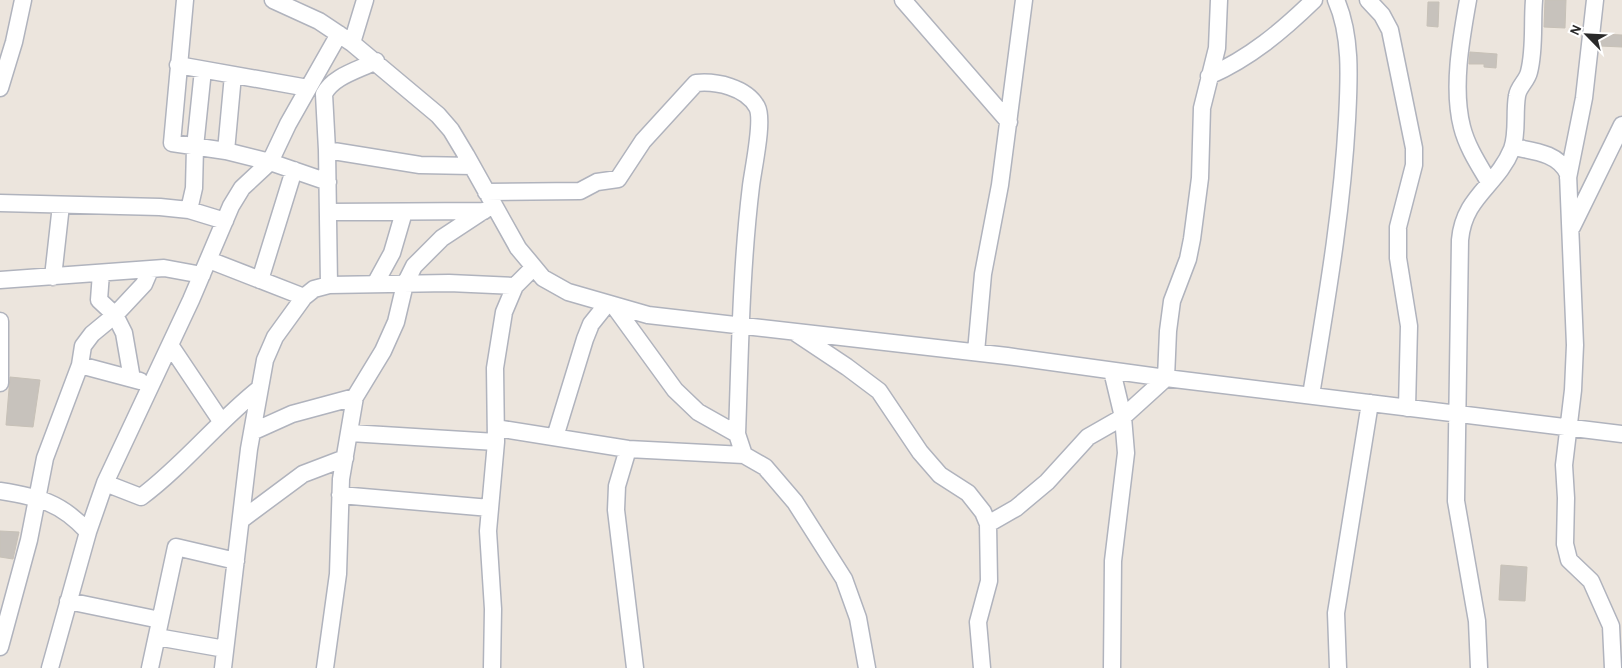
<svg xmlns="http://www.w3.org/2000/svg" width="1622" height="668" font-family="'Alegreya Sans',sans-serif">
<style>
.building{fill:#c7c2bc;stroke:#c7c1b7}
.lines{fill:none;stroke-linecap:round;stroke-linejoin:round}
.street-casing{stroke:#b0b3bd;stroke-width:19}
.street{stroke:#fff;stroke-width:16}
</style>
<rect width="100%" height="100%" fill="#ece5dd"/>
<path class="building" d="M1545,0H1566L1565,28L1544,27Z
M1428,2H1439L1438,27L1427,26Z
M1601,34L1622,35V47L1600,46Z
M1470,52L1497,54L1496,68L1484,67V64H1469Z
M10,377L40,380L33,427L6,425Z
M0,531L19,532L13,559L0,557Z
M1501,565L1527,567L1525,601L1499,600Z"/>
<g class="lines">
<defs>
<path id="street" d="M185,0L172,143L226,151L270,162L328,182
M273,0L319,21L352,43L438,115L451,130L466,155L518,248L543,278L568,292L648,315L1007,356L1166,378L1622,434
M903,0L1009,122
M1368,0L1382,15L1390,30L1414,148V165L1398,227V258L1409,326L1407,408
M1468,0C1461,39 1452,88 1462,127C1467,147 1479,165 1489,182
M352,43L365,0
M178,65L308,88
M1209,76C1250,58 1282,31 1314,0
M0,88L14,42L23,0
M1513,147C1533,151 1559,153 1568,174L1575,345L1573,390L1564,465L1566,498L1565,544L1569,560L1591,581L1611,626L1613,668
M327,150L420,165L472,166
M226,151L233,75
M1568,178L1584,98L1595,0
M486,192L580,191L597,182L618,179L643,141L696,83C716,81 746,87 757,107C764,120 753,169 751,186C741,268 740,352 737,434
M0,203L160,207L189,210L225,221
M189,210L194,188L195,147L203,70
M328,212L484,211
M1572,227L1622,125
M209,260L304,297
M101,273L99,300L115,315L124,333L132,379
M53,277L61,205
M0,280L164,268L202,275
M260,280L294,170
M375,284L392,253L404,212
M329,285L327,150L324,94C333,76 359,70 376,61
M614,306L675,390L698,412L737,434L744,455L765,467L795,502L844,579L858,618L867,668
M0,321V383
M796,333L847,367L879,391L920,452L940,475L968,493L983,512L988,524L989,581L978,622L982,668
M170,345L221,421
M976,352L983,274L1000,185L1024,0
M80,365L140,381
M1311,395C1326,303 1342,213 1347,120C1349,81 1352,36 1336,0
M496,428L628,449L744,455
M252,432L292,414L355,397
M350,433L496,442
M555,437L585,339L591,324L607,304
M628,449L617,486L616,510L635,668
M105,483L141,497C184,465 218,421 260,388
M0,491C38,497 61,502 88,532
M340,495L490,508
M241,520L303,474L345,458
M988,524L1016,508L1047,482L1088,437L1123,417L1166,378L1168,331L1172,301L1188,259L1192,239L1200,178L1202,108L1217,48L1219,0
M68,601L160,620
M157,637L225,649
M0,647L29,540L45,458L80,365L83,346L92,334L115,315L144,284L150,270
M50,668L88,532L105,483L191,300L231,206L242,188L270,162L288,124L339,34
M150,668L176,547L236,561
M223,668L249,449L265,360L275,337L304,297L314,289L329,285L449,283L515,286
M325,668L338,574L341,479L355,397L383,351L396,322L405,284L414,266L442,238L483,211
M492,668L493,609L488,531L496,442L495,368L504,312L515,286L533,268
M1112,668L1113,561L1126,453L1123,417L1112,371
M1338,668L1336,613L1370,403
M1479,668L1477,621L1456,501L1460,240C1464,196 1497,186 1512,149C1518,133 1514,113 1517,96C1518,87 1527,81 1529,72C1535,49 1532,24 1534,0"/>
</defs>
<use href="#street" class="street-casing"/>
<use href="#street" class="street"/>
</g>
<g transform="translate(1587 35) rotate(294)" stroke="#ffffff" stroke-width="4" paint-order="stroke">
<path d="M0-4L9 19L0 12L-9 19Z" fill="#2a2a2a"/>
<text y="-8" font-size="14" font-weight="bold" text-anchor="middle" fill="#2a2a2a">N</text>
</g>
</svg>
